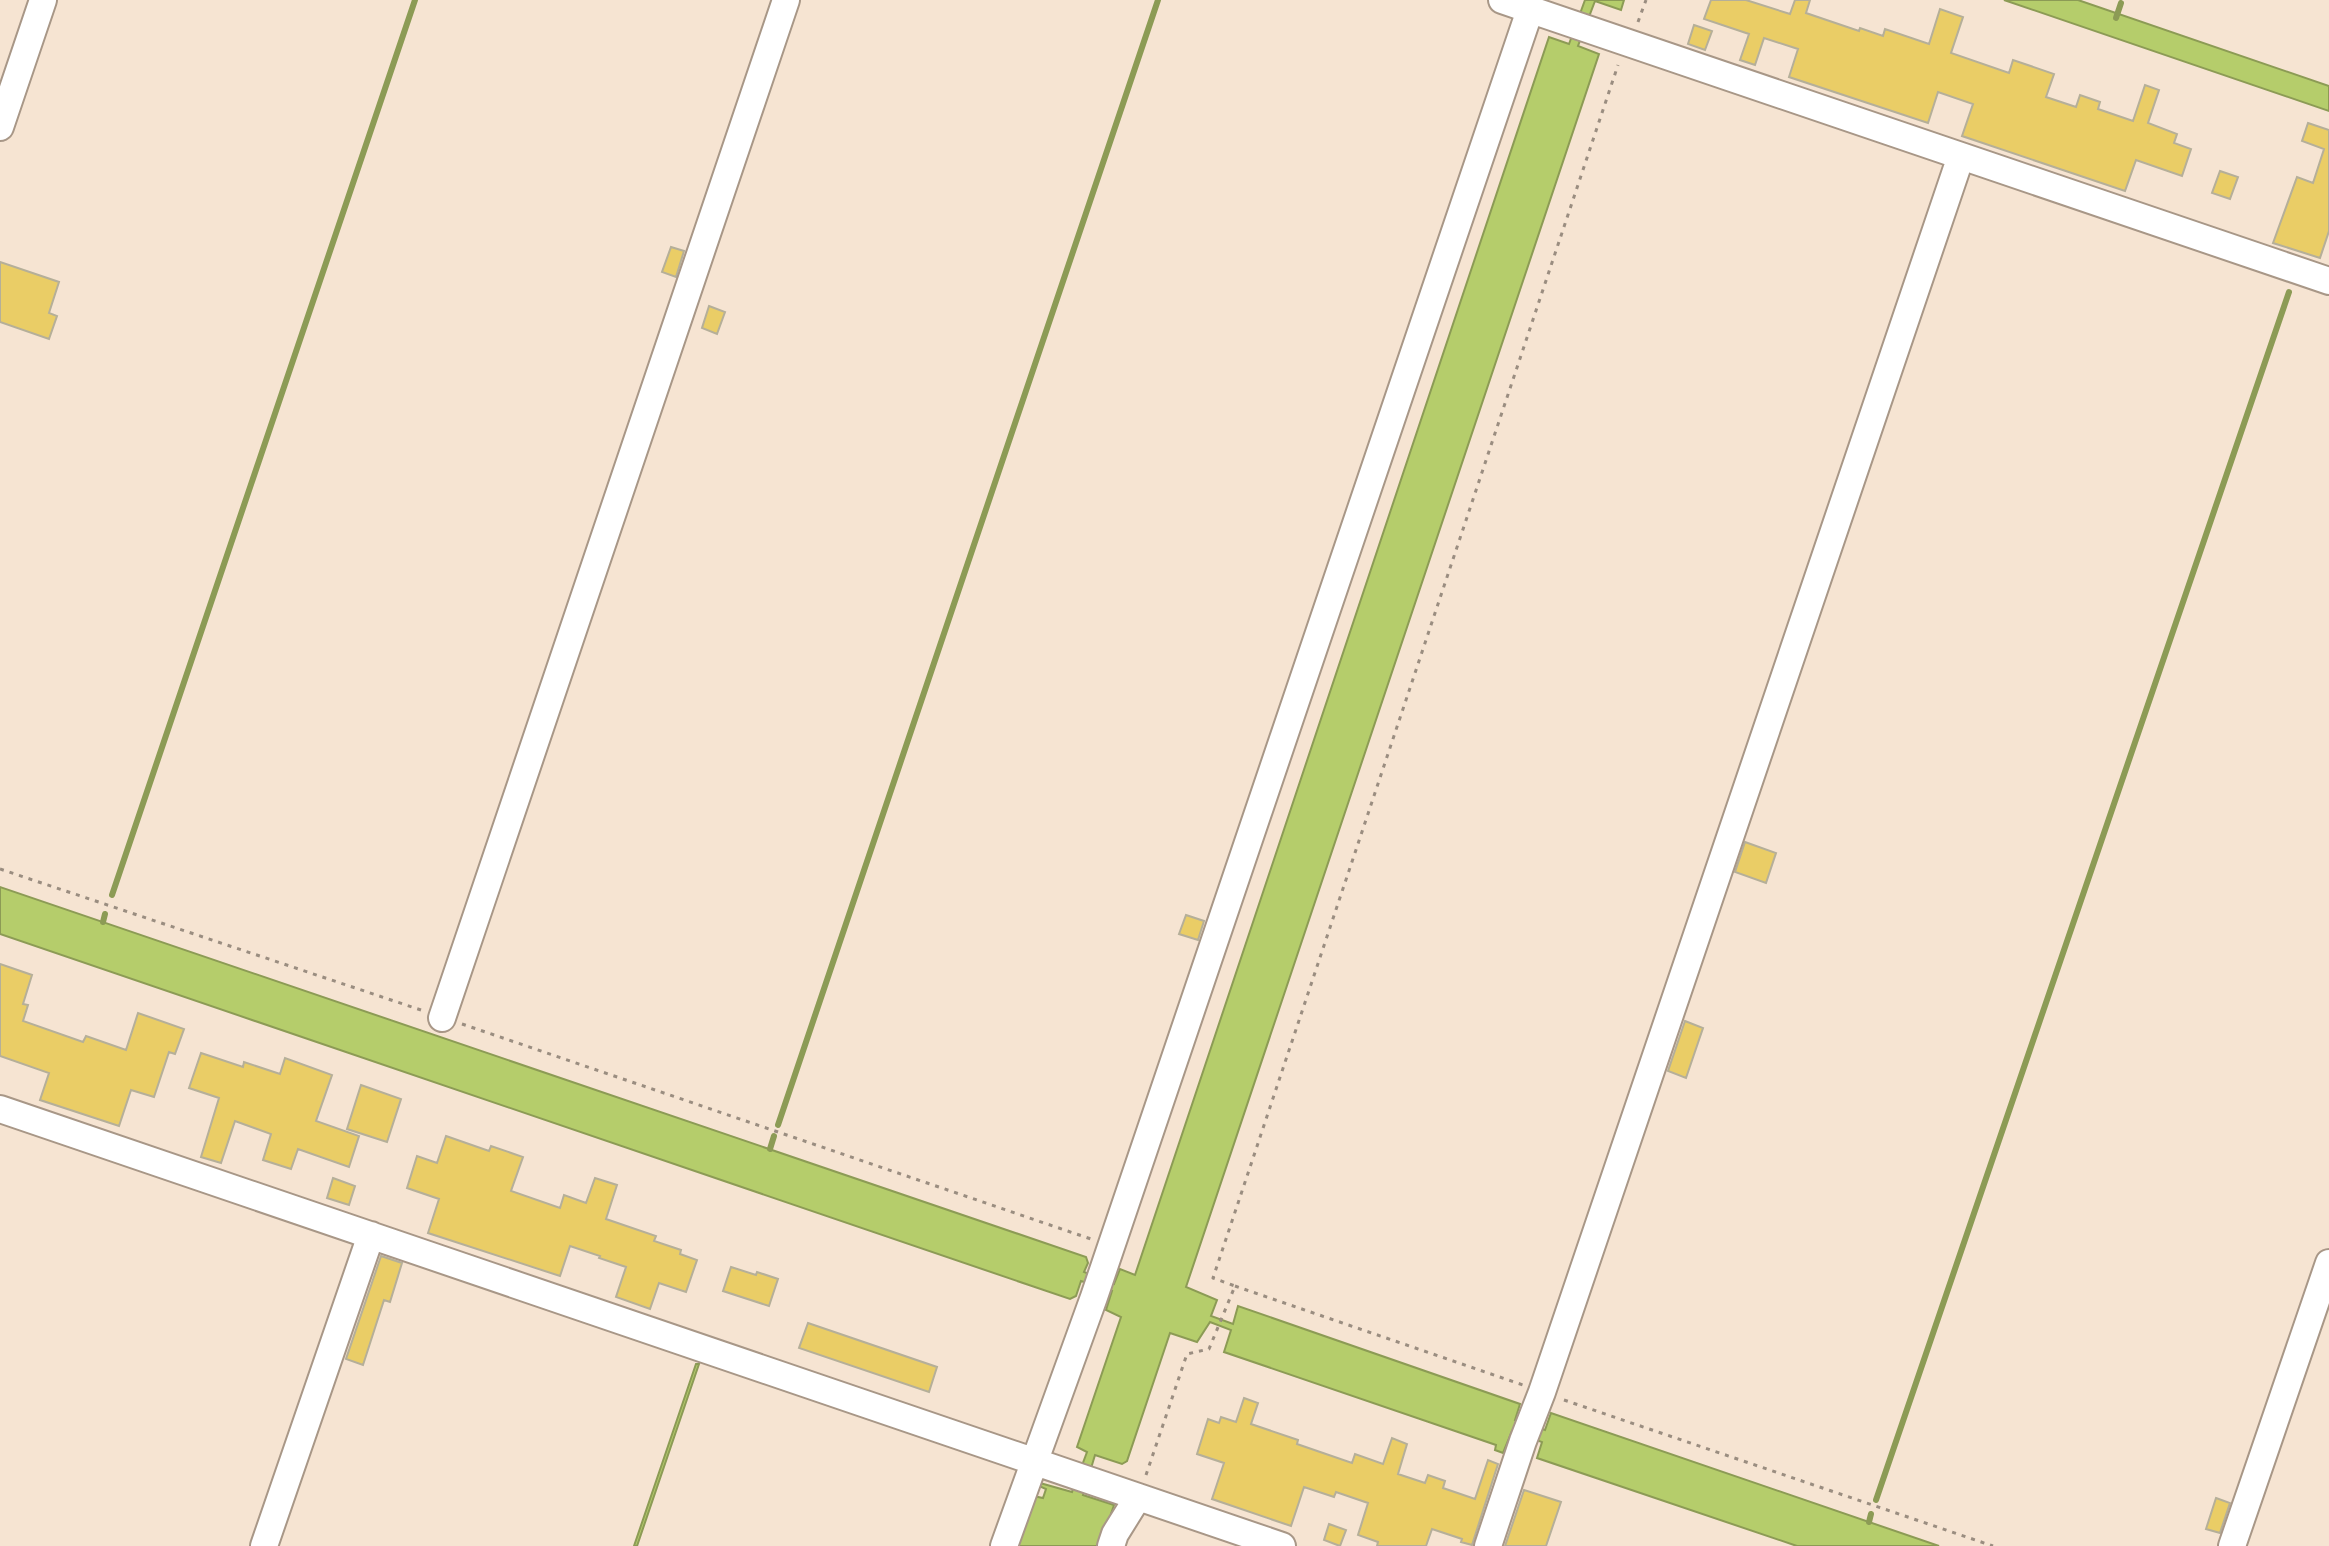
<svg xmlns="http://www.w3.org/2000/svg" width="2329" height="1546" font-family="Poppins,sans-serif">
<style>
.water{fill:#b5cd6b;stroke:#8c9b55;stroke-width:2}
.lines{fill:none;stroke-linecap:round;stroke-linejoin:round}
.stream{stroke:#8c9b55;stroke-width:6}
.building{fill:#eacd66;stroke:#b5af99;stroke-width:2}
.minor-casing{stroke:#a89787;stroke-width:30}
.path{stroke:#9a8d80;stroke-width:3;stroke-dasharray:4 6;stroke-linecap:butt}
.minor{stroke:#fff;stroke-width:26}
</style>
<rect width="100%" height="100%" fill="#f6e4d2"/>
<path class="water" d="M1585,0H1624L1621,10L1595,1L1578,46L1599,54L1186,1287L1217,1300L1211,1316L1233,1324L1238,1306L1520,1404L1515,1420L1545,1430L1551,1413L1939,1546H1797L1537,1458L1542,1442L1512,1431L1503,1453L1495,1450L1496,1445L1224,1352L1231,1330L1210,1322L1197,1342L1170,1333L1127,1461L1122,1464L1095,1455L1083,1495L1114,1505L1111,1514L1115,1518L1102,1546H1017L1033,1496L1043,1498L1046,1489L1039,1486L1040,1483L1072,1492L1087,1452L1077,1447L1121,1317L1106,1310L1112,1291L1081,1281L1076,1296L1070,1299L0,934V887L1086,1257L1088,1263L1084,1272L1114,1284L1120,1269L1135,1275L1549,37L1569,44Z
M2004,0H2078L2329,86V111Z
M696,1364H699L637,1546H634Z"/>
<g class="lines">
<path class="stream" d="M2116,18L2121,3
M112,895L415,0
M103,922L105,914
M778,1125L1158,0
M770,1149L774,1136
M1876,1500L2289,292
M1869,1522L1871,1514"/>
</g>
<path class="building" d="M1711,0H1746L1790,14L1795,0H1810L1806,13L1859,31L1860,28L1883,36L1885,29L1929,44L1940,9L1963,17L1951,53L2009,73L2013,60L2054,74L2046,97L2076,107L2080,95L2100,102L2098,109L2133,121L2145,85L2159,90L2148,123L2177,134L2174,143L2191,149L2182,176L2136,160L2125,191L1962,136L1973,104L1938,92L1928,123L1789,77L1798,49L1764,38L1755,65L1740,60L1749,34L1704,19Z
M1694,25L1712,31L1705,50L1688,44Z
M2308,123L2329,130V231L2320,258L2273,243L2297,177L2313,183L2324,149L2302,141Z
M2220,171L2238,177L2230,199L2212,193Z
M671,247L684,251L676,277L662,272Z
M0,262L59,282L49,313L57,316L49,339L0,322Z
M709,306L725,312L717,334L702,328Z
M1745,842L1776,853L1766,883L1735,872Z
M1186,915L1204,921L1198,940L1179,934Z
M0,964L32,975L23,1004L28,1005L23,1021L83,1042L86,1036L126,1050L138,1013L184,1029L175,1054L169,1052L154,1097L131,1090L119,1126L40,1100L49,1073L0,1056Z
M1685,1021L1703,1028L1686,1078L1668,1071Z
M201,1053L243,1067L244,1062L280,1074L285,1058L332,1075L316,1121L359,1136L349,1167L298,1149L291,1169L263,1160L271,1134L235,1121L221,1163L201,1157L219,1098L189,1088Z
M361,1085L401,1099L387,1142L347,1129Z
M446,1136L489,1151L491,1146L523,1157L511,1191L560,1208L564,1195L586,1203L595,1178L617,1185L606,1219L656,1236L654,1241L681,1250L680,1254L697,1260L686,1292L659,1283L650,1309L616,1297L626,1267L599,1258L600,1256L570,1246L560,1276L428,1233L439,1199L407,1188L417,1156L437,1163Z
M333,1178L355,1186L349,1205L327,1198Z
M381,1256L402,1263L390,1302L384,1300L363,1365L346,1359Z
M731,1267L756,1275L757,1272L778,1279L769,1306L723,1291Z
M808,1323L937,1367L929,1392L799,1348Z
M1244,1398L1258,1403L1251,1424L1298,1440L1297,1444L1352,1463L1355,1454L1383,1464L1392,1438L1407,1444L1398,1474L1425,1483L1428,1475L1445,1481L1443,1488L1475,1499L1488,1460L1498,1464L1472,1545L1461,1542L1462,1539L1432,1529L1426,1546H1377L1378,1542L1358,1535L1368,1503L1336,1492L1334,1497L1304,1487L1291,1526L1212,1499L1224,1463L1197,1454L1208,1419L1219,1423L1221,1417L1236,1422Z
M1524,1490L1561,1502L1546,1546H1505Z
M2216,1498L2230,1503L2220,1533L2206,1529Z
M1329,1524L1346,1530L1340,1546L1324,1540Z"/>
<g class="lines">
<defs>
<path id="minor" d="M1502,0L2329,281
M0,127L43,0
M442,1018L786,0
M0,1109L1282,1546
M264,1546L371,1235
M1004,1546L1094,1297L1530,10
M1111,1546L1115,1534L1138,1497
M1488,1546L1523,1441L1542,1392L1961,156
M2232,1546L2329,1263"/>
</defs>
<use href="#minor" class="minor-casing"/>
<path class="path" d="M1638,22L1646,0
M0,869L421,1010
M462,1024L1091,1239
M1235,1286L1523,1385
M1564,1400L1993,1546
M1146,1475L1187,1354L1209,1349L1235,1286L1213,1278L1618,65"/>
<use href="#minor" class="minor"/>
</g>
</svg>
